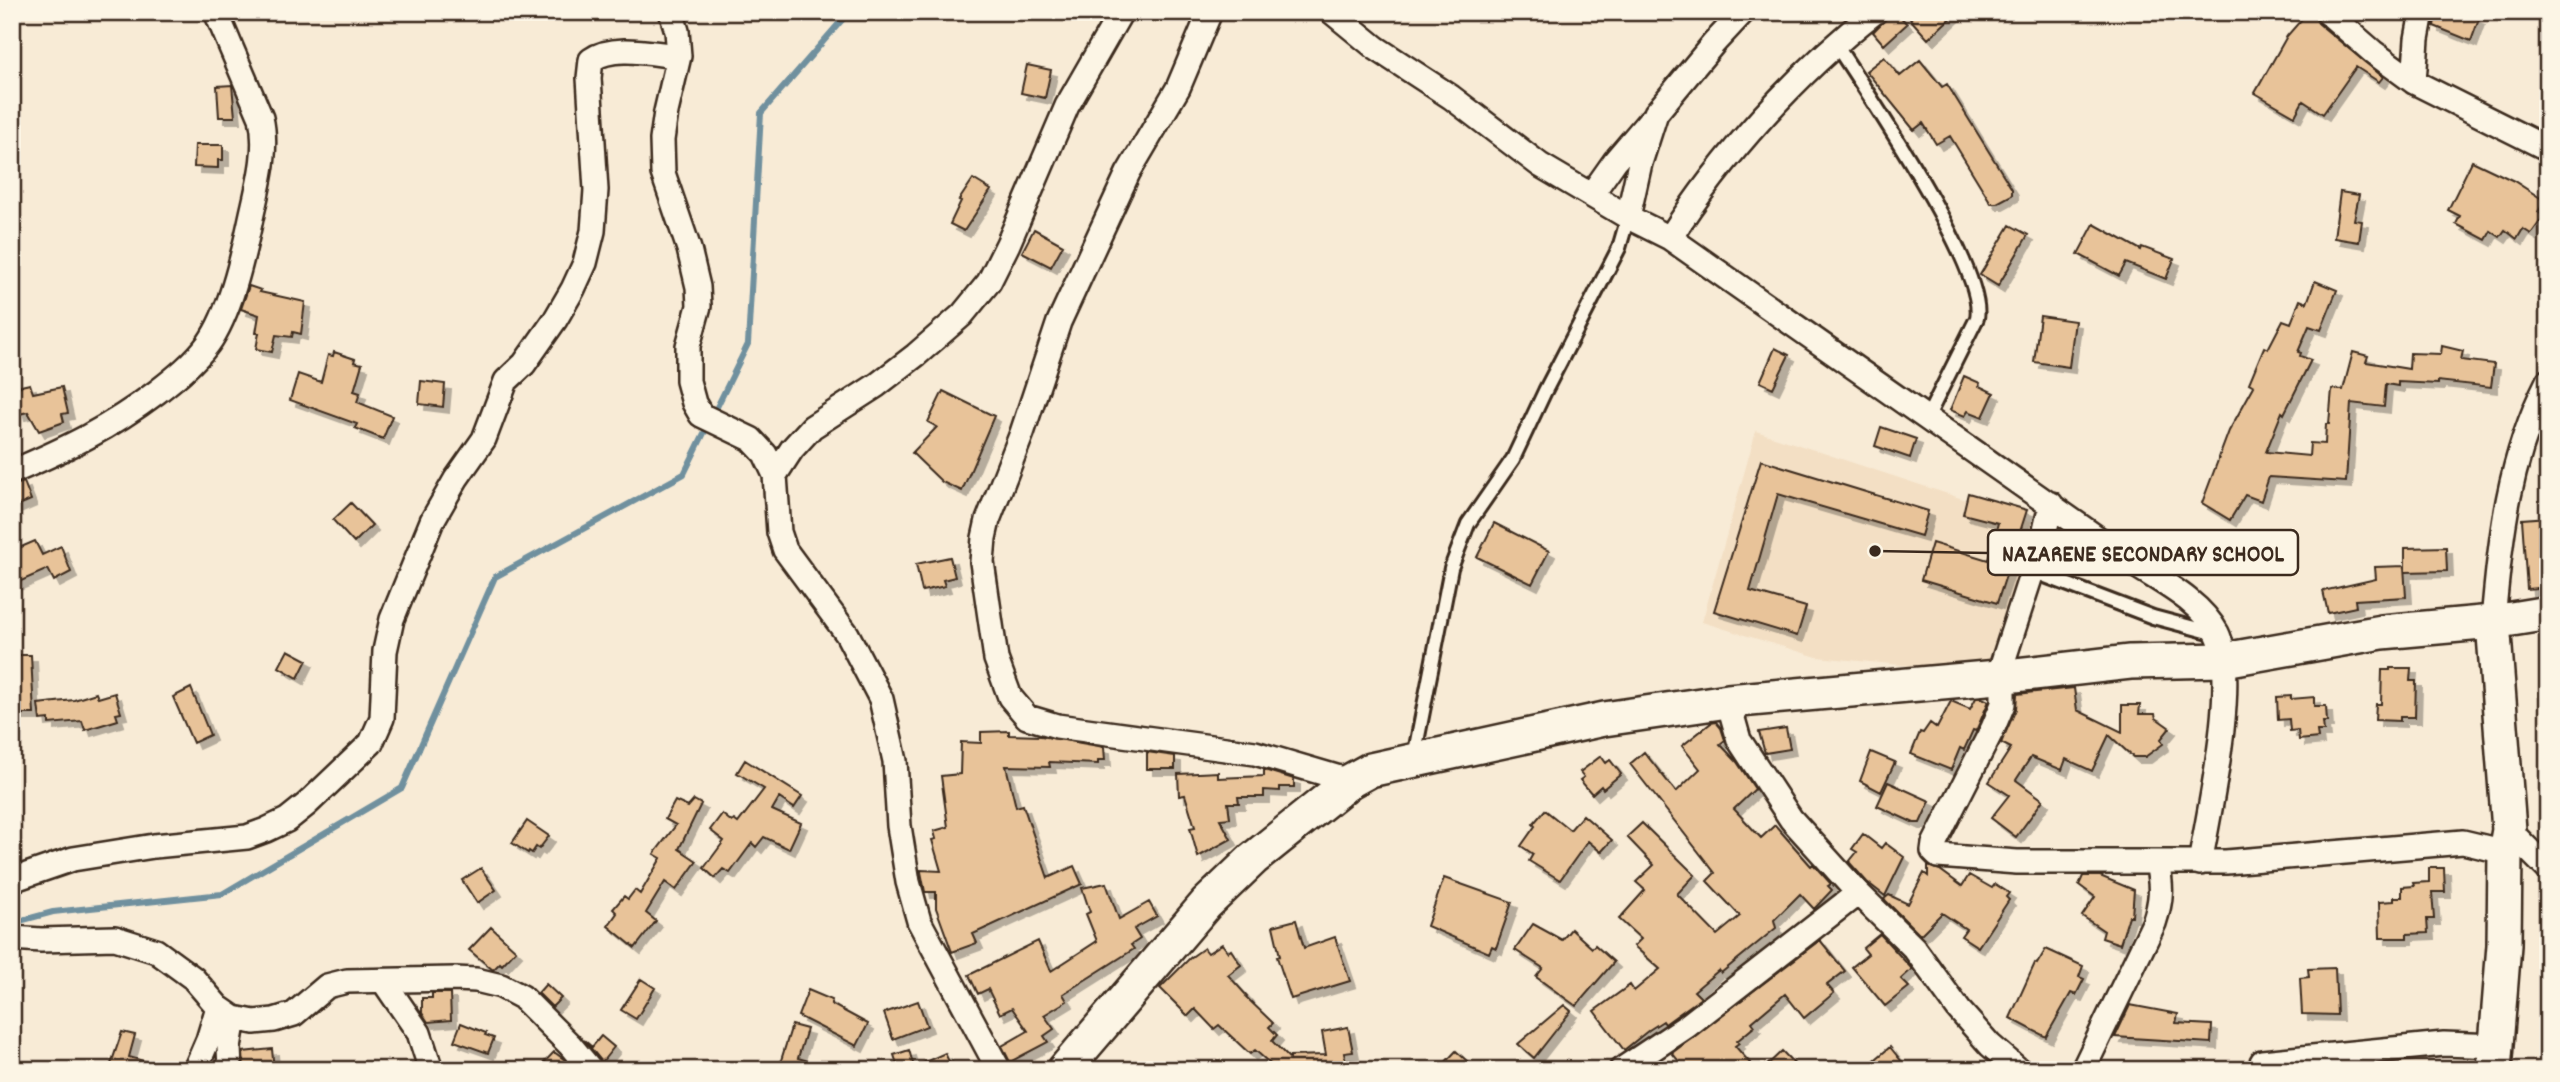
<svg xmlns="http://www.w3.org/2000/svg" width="2560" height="1082" font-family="Dekko,sans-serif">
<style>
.built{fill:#f3dfc4}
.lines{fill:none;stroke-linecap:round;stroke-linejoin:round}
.stream{stroke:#70909e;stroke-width:6}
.building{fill:#e8c399;stroke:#3b2a1e;stroke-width:2;filter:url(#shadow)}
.lane-casing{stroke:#3b2a1e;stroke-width:18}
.street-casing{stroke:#3b2a1e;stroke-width:28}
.secondary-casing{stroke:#3b2a1e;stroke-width:38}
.lane{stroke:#fcf5e5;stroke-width:12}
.street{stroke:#fcf5e5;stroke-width:23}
.secondary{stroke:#fcf5e5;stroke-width:33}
.leader{fill:none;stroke:#3b2a1e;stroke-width:2.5}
.callout-dot{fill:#3b2a1e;stroke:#fcf5e5;stroke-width:2.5}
.callout{fill:#fcf5e5;stroke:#3b2a1e;stroke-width:2.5}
.callout-label{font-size:24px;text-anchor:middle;font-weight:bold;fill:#3b2a1e}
</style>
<defs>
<filter id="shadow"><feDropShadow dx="6" dy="6" stdDeviation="0" flood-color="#0004"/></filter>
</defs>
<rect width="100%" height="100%" fill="#f8ebd6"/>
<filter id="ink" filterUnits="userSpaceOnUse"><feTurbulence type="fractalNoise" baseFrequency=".0143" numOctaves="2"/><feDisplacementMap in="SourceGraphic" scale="14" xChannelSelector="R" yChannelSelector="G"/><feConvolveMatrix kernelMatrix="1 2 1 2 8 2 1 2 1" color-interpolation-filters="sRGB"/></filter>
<g filter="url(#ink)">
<path class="built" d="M1756,431L2036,523L1987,673L1817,657L1702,622Z"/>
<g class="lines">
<path class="stream" d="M713,415L748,344L761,113L849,12
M12,923L53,912L222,894L402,788L495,577L684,474L708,425"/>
</g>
<path class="building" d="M1892,12H1896L1907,24L1884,45L1873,32Z
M1917,12H1957L1928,39L1910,19Z
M2308,12L2313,13L2318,23L2383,77L2379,82L2356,67L2323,114L2303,101L2295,116L2255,93L2287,36Z
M2436,12H2460L2479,19L2471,41L2434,26Z
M1884,57L1900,76L1920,60L1942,87L1947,84L2012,189V195L1997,203H1991L1950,136L1936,144L1923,123L1914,130L1866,71Z
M1027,65L1051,70L1045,98L1021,93Z
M232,85L235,117H219L217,86Z
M195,145H223V160H218V168L194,167Z
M2472,161L2514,181L2545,201L2538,212L2544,216L2531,234L2523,229L2517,239L2505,230L2500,237L2491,231L2486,240L2456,224L2460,216L2448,210Z
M973,179L991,190L964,231L950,224L961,201L959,200Z
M2340,192L2359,195L2354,220L2362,221L2359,242L2334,238Z
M2094,224L2141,250L2142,247L2174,259L2166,279L2126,263L2119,276L2078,254Z
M2010,225L2028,235L1998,286L1980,275Z
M1034,229L1063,245L1051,267L1022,252Z
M2315,281L2337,290L2321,330L2309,326L2298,352L2301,353L2300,356L2311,360L2284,414L2282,412L2266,452L2309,456L2310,443L2325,444L2326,424H2329L2332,389L2343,390L2353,352L2368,356L2366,362L2409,369L2410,353L2441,354L2442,346L2463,351L2461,360L2494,364L2491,387L2438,381V384L2398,382V386L2386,384L2384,407L2351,403L2346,482L2269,477L2261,501L2245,495L2230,520L2202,503L2229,431L2254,386L2249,383L2264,347L2268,349L2283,320L2291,323L2300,300L2307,303Z
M249,286L261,290L260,292L305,302L301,334L293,332L292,337L276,335L272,352L256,349L259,333H256L259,315L241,309Z
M2040,316L2075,321L2069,367L2034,362Z
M1775,348L1789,355L1773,388L1760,382Z
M334,352L355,359L354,362L362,364L354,391L360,393L357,402L392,416L383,439L355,428L357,424L290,400L298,374L321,382L328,355L333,356Z
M1964,376L1980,383L1979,386L1994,393L1983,417L1968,411L1965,416L1950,410Z
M421,381L445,384L443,407L419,404Z
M30,384L33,393L62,387L68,413L62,414L64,422L39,431L28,412L19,414L12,388Z
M943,391L994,416L962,491L942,482L912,453L937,427L928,422Z
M1881,427L1916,439L1910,458L1875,446Z
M1761,460L1928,511L1921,536L1778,494L1750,591L1806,607L1797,636L1714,611Z
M24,482L31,500L12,508V486Z
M1968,493L2027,510L1997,603L1921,580L1932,543L1988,560L1998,523L1963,514Z
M351,503L372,525L354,543L333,520Z
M2548,517V587L2527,589L2522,519Z
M1494,523L1549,551L1532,584L1477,557Z
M35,541L42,555L61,546L71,572L54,581L48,569L12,585V551Z
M2446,547L2447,571L2405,572V548Z
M950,557L955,577L943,580L945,586L922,591L916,564Z
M2404,566L2406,597L2355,600L2356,607L2328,613L2323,591L2376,579L2375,567Z
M288,650L307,660L298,678L279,667Z
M18,655H31L34,714H18Z
M2390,668H2411L2410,681H2416L2415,717H2400V721L2375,720L2376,704H2381L2382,670H2390Z
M191,688L210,735L193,743L173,697Z
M2074,688L2077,710L2122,732V705H2140L2139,714H2155L2156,718L2170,728L2161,739L2163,744L2145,757H2133L2109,735L2092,771L2066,759L2062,770L2031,757L2016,780L2043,800L2016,837L1991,818L2009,795L1989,782L2011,748L2001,743L2016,709L2017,694Z
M96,693L98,698L115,693L121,713L116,714L118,720L85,730L82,721L49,724V719L40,720L38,704L74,700Z
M2291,696V699L2314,697V706H2326L2327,722H2323L2324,731H2317L2318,738L2299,740L2298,730L2290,731L2289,719L2278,720L2277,697Z
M1976,698H1982L1989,701L1976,731L1973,730L1964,750L1960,748L1951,770L1911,754L1920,732L1923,733L1930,723L1937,728L1951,701L1970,709Z
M1716,722L1721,728L1725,740L1720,744L1737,762L1755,789L1734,809L1761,838L1775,825L1811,866L1813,864L1831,884L1828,886L1832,890L1814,909L1800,894L1774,920L1776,928L1721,973L1719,970L1694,991L1701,998L1665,1024L1663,1021L1649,1030L1624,1050L1594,1011L1630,985L1634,991L1660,969L1634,946L1641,939L1619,919L1645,890L1636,882L1654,865L1627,837L1642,823L1695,875L1677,894L1717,935L1740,916L1707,881L1715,873L1630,764L1644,752L1676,792L1700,769L1682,746L1711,723Z
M1786,728L1790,749L1765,753L1759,732Z
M1009,731V735L1041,736L1104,747L1105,760H1098V764L1049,762L1050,767L1006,766L1016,807L1023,805L1048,878L1074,866L1082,884L973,934L977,943L952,952L936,908V892H925L921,872V870L941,871L932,840L936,839L934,831L948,827L941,776L960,774L961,742L981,743V732Z
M1147,752L1175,756V769H1147Z
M1871,752L1895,762L1881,792L1860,781Z
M1601,756L1606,763L1610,760L1621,774L1603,789L1601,786L1592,794L1580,780L1584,777L1580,772Z
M745,760L802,796L794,808L779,798L772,810L801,823L789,849L764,837L756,847L752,843L730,873L723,869L715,878L704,868L724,841L710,830L722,814L732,822L734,820L738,823L764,789L737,773Z
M1264,770L1294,779V787H1280V791L1264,790V797H1238L1239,803H1228L1230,818L1220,819L1231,839L1198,857L1190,828L1195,827L1185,795L1179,796L1178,774L1218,772V778L1264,776Z
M1888,782L1930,801L1920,823H1914L1877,806Z
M694,800L701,804L679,849L697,861L676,890L665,882L646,913L656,921L635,948L608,926L617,913L613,909L624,896L628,899L635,890L640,894L661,858L654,854L676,825L665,819L675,801L688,807Z
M1545,810L1570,830L1583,815L1612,840L1601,852L1588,841L1560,880L1529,861L1533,854L1521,846L1535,826L1533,824Z
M527,821L549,836L539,849L536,847L532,853L529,851L528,853L512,843Z
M1863,834L1881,848L1885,843L1904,857L1885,896L1867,882L1849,862L1857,852L1852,849Z
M1928,866L1940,870L1962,886L1969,875L1992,888L1995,884L2009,893L2006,897L2009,900L1978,947L1961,936L1966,929L1942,913L1920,935L1884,899L1889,895L1908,904L1924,873L1928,876Z
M481,868L496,890L477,903L462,880Z
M2429,868H2444L2445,892H2432L2434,919H2427L2428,933L2407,934V938H2380L2379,902L2394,901V897H2402V887L2414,886L2413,883L2429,882Z
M2083,876H2100L2134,890L2132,916H2129L2120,944L2102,938L2104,931L2082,916L2095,897L2079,885Z
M1444,878L1512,902L1496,948L1492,946L1489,953L1427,926Z
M1106,883L1119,919L1149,902L1157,916L1134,929L1140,939L1131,945L1134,949L1063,994L1067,1001L1044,1015L1054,1029L1044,1036L1048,1042L1010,1062L1002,1046L1028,1031L1012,1008L1000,1014L988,989L978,994L969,975L1038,941L1051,971L1097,941L1086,914L1090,912L1082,888Z
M1296,920L1304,948L1335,937L1350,981L1291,999L1277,957L1280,956L1273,926Z
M1533,924L1562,940L1571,929L1592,948L1595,945L1614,962L1576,1006L1536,977L1543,968L1515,950Z
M491,927L516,950L502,965L500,963L493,970L469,950Z
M1880,934L1912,969L1901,979L1909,987L1885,1006L1852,967L1868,954L1863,948Z
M1820,940L1845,971L1827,985L1834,993L1804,1018L1785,994L1752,1022L1755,1026L1737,1041L1739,1043L1735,1046L1756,1070H1686L1672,1053Z
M1222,944L1228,952L1231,950L1241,965L1228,975L1247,996L1246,997L1273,1023L1269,1027L1277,1035L1272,1041L1290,1059V1056L1326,1055L1322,1032L1348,1027L1353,1052L1344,1053L1347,1068L1334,1070H1277L1255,1050L1250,1054L1219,1025L1214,1029L1195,1009L1188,1016L1160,988L1190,958L1204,948L1208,953Z
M2046,949L2083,966L2079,977L2084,979L2076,995L2071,993L2046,1037L2010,1018L2035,963L2037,964Z
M2335,968L2337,1015L2302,1014L2300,978L2309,977L2308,969Z
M641,979L655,988L636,1019L621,1010Z
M546,984L561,998L552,1007L538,993Z
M808,990L832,1000L831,1004L868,1024L857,1046L798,1016Z
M432,993H450L451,1020L428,1022L422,1013V998H432Z
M918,1001L927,1026L893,1039L884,1013Z
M1564,1005L1571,1011L1534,1058L1518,1044Z
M2130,1005L2178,1014L2176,1023L2212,1025L2211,1043L2115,1037Z
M461,1023L486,1033L485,1035L494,1038L488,1053L454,1041Z
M792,1025L807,1029L798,1058L825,1066L824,1070H778Z
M122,1032L135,1035L129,1057L158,1065V1070H109Z
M601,1036L614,1047L602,1062L584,1040L592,1047Z
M1890,1047L1902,1062L1893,1070H1863Z
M272,1049L274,1070H244L243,1052Z
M909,1050L914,1067L945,1053L953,1070H899L894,1055Z
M1456,1051L1477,1070H1438Z
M1782,1051L1800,1070H1762Z
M554,1052L565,1060L573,1070H537Z"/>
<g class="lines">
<defs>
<path id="lane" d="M1836,45C1867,92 1987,269 1977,318L1927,418
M2032,571L2153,617L2217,634
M1414,757L1451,568L1468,524L1513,459L1545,391L1619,248L1628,217"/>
<path id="street" d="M671,12L677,31L679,56L666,112L662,140L663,173L689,249L698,287L699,306L688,346V381L694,403L701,415L751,439L765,454L775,475L779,532L785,550L847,634L881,699L895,761L899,826L908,882L919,921L999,1070
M1210,12L1178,88L1128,173L1059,322L1022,433L988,520L984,538L982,562L996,659L1010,697L1027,717L1057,726L1255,753L1350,781
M1332,12L1376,48L1451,97L1540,165L1628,217L1670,238L2140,568C2167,585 2201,603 2217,633C2239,676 2209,813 2200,863
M2327,12L2373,52L2414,82L2548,149
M2414,82L2417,39L2422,12
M1591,195L1615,161L1649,121
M1628,217L1640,163L1656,113L1714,43L1743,12
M1670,238C1721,157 1799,71 1875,12
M12,472C68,448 108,429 157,392C175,378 194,363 208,344C230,313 242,260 250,223C257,189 269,152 261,118L216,12
M775,475L792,449L812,427L877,385L916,355L962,315L989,282L1008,244L1067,106L1121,12
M2051,504L2044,535L1998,677L2003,692V704L1993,728L1934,844L1933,851L1938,856L2017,862H2226L2463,842L2505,852
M2493,622C2500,537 2509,458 2548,381
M1728,701L1739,740L1791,819L1858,893L1914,948L1959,1010L1990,1045L2019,1070
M2509,830L2548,869
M12,880L73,859L154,846L247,837L266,830L287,820L307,804L371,743L382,718L385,651L392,619L432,521L456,479L484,439L506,381L524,364L555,320L573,289L585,263L593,231L596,190L589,78L591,60C614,44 653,54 679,56
M12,938L41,940L115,938L156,951L193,978L218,1007L234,1018L254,1022L274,1020L294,1014L327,986L347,981L455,979L476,980L501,986L522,997L570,1045L591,1070
M384,982L419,1033L431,1070
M2262,1062L2444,1044L2497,1046
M195,1070L208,1040L218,1007
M230,1070L229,1047L234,1018
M1621,1070L1687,1026L1858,893
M2083,1070L2154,923C2162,899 2162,887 2157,862"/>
<path id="secondary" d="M2493,622L2509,830L2505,852L2504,945L2494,1070
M1064,1070L1206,904L1253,859L1350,781L1370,770L1604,719L1728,701L1998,677L2130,662L2224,660L2382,632L2493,622L2548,613"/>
</defs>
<use href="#lane" class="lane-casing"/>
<use href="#street" class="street-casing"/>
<use href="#secondary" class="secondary-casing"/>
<use href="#lane" class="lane"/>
<use href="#street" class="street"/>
<use href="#secondary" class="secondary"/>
</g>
</g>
<path class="leader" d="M1875 551L1988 553"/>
<circle class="callout-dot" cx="1875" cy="551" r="7"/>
<rect class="callout" x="1988" y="530" width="310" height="45" rx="7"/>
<g class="callout-label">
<text x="2143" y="561">NAZARENE SECONDARY SCHOOL</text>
</g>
<rect width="2560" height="1082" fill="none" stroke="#fcf5e5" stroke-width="42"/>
<rect x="21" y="21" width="2518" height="1040" fill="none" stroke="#3b2a1e" stroke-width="2.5" filter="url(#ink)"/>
</svg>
